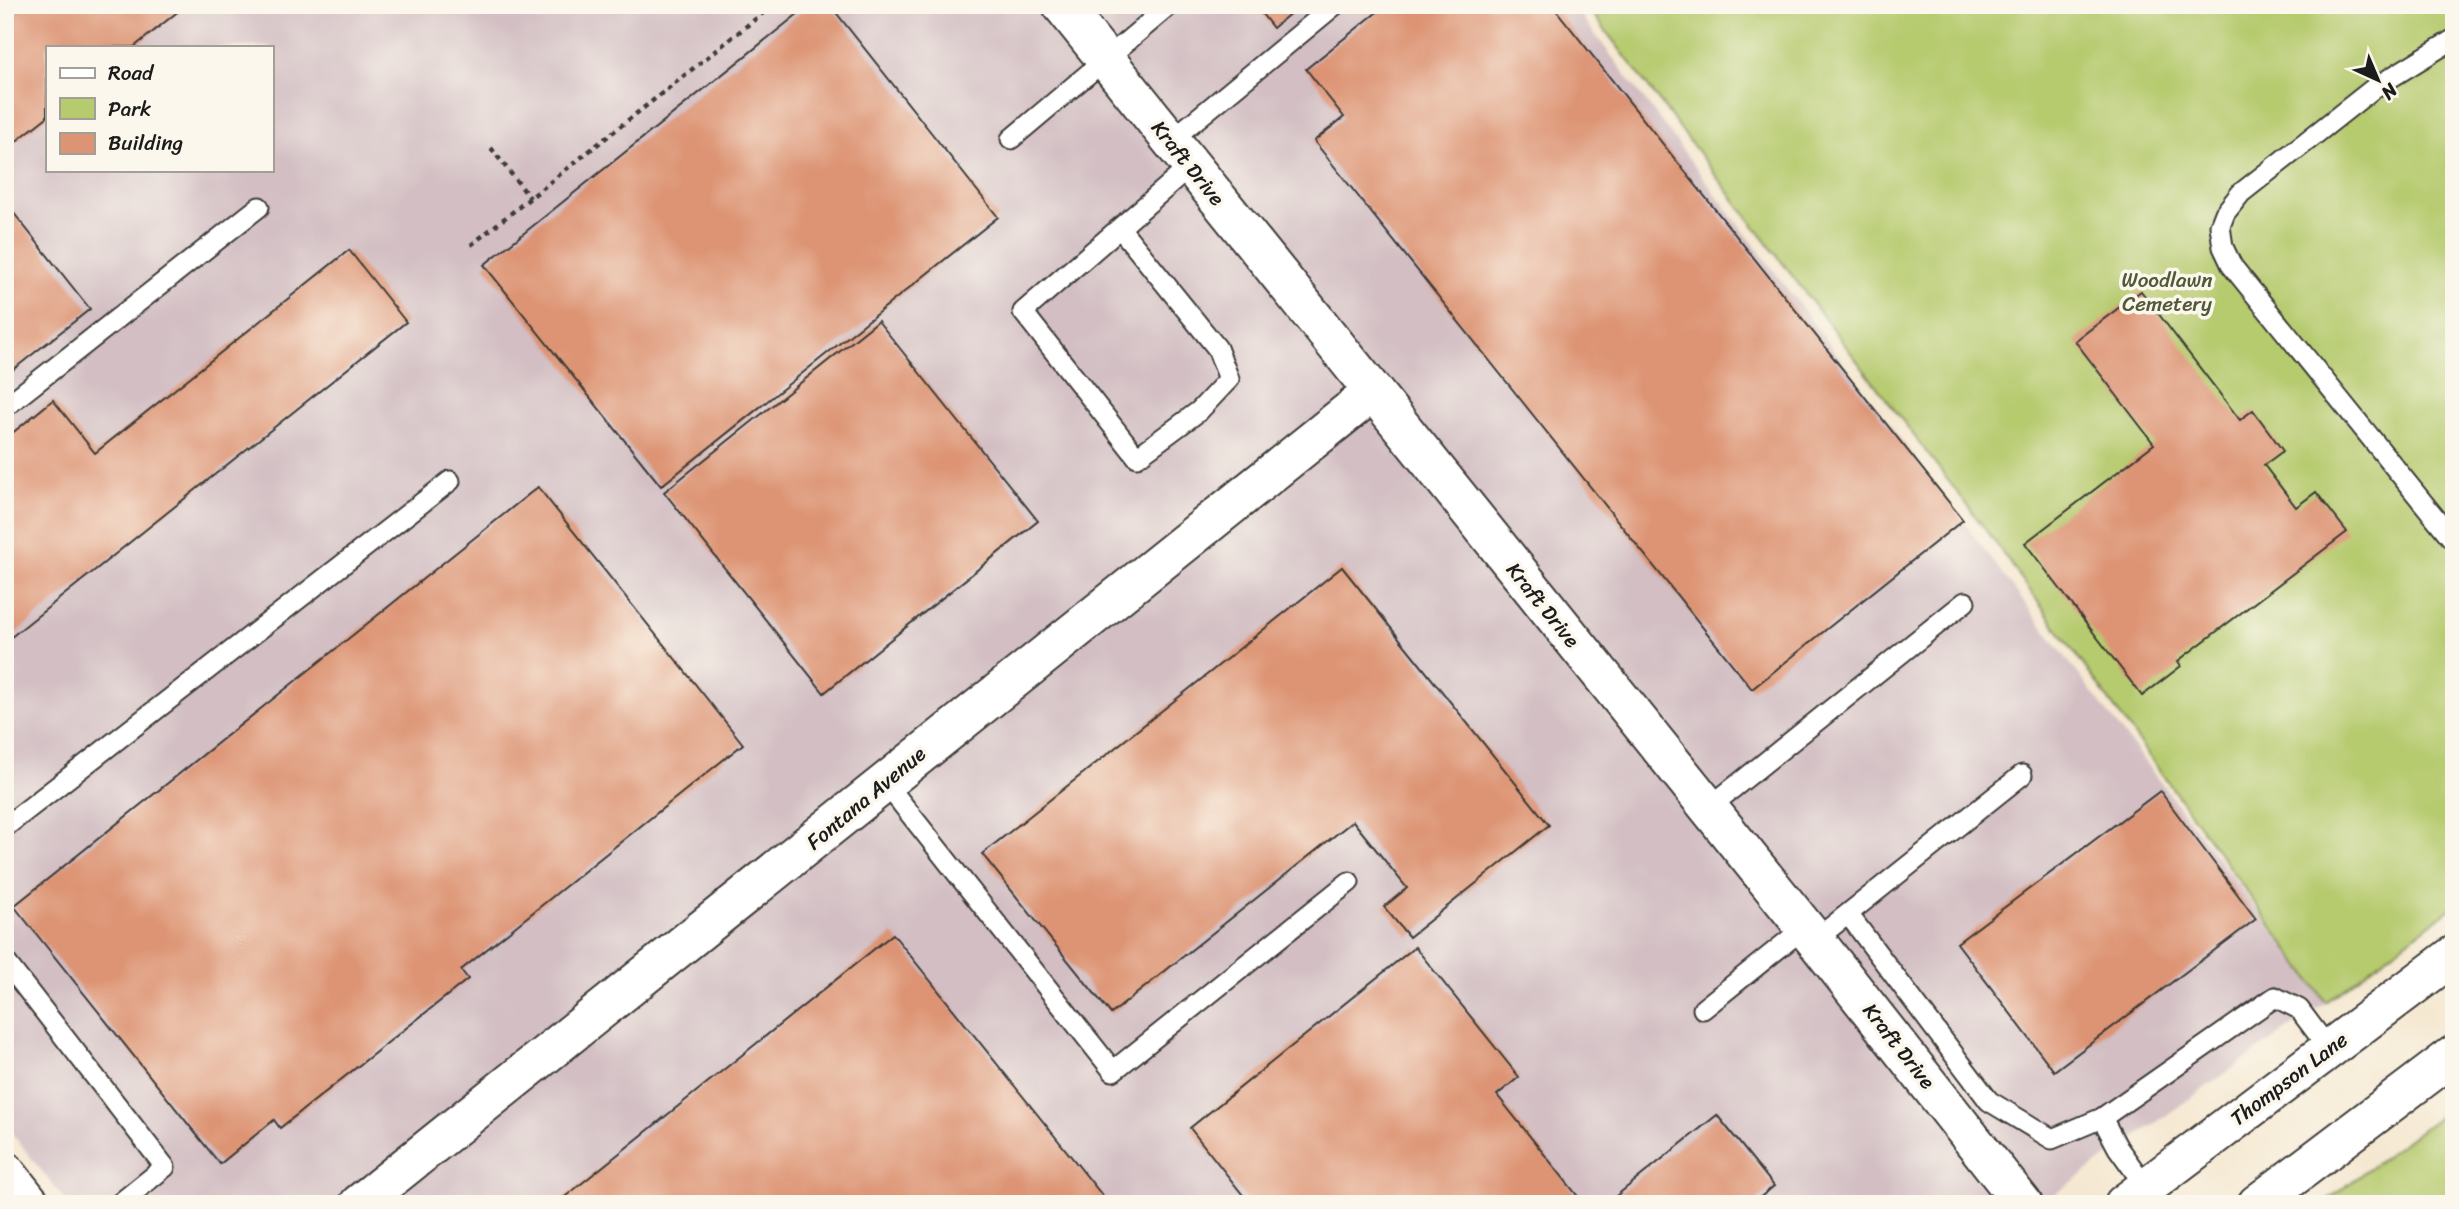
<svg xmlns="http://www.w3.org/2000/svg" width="2459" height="1209" font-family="Sriracha,sans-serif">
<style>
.industrial{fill:#d2bec3;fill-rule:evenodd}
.green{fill:#b6ca6e;stroke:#697345;stroke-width:2}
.building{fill:#dd9475}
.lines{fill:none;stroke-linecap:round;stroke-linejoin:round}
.lane-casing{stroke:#3d3b37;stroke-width:23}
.street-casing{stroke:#3d3b37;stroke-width:42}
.secondary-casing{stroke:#3d3b37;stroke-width:42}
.primary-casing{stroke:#3d3b37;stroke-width:42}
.path{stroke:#3d3b37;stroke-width:4.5;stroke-dasharray:5 5;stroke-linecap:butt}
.lane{stroke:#fff;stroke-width:19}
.street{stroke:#fff;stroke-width:38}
.secondary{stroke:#fff;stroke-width:38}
.primary{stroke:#fff;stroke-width:38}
.labels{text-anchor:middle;stroke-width:7;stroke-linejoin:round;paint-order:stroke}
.street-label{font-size:21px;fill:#1c1c1c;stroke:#fbf7ec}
.park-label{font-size:21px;fill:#525939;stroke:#fbf7ec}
</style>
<rect width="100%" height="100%" fill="#fbf7ec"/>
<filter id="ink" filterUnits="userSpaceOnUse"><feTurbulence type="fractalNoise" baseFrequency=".0143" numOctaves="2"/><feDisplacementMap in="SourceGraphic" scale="14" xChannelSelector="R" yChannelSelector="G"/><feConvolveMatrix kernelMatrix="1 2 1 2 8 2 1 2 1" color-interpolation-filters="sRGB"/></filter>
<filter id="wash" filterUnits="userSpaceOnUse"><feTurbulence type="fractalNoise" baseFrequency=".00686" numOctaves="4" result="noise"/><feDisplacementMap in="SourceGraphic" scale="28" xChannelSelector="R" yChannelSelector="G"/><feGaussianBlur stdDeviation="1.57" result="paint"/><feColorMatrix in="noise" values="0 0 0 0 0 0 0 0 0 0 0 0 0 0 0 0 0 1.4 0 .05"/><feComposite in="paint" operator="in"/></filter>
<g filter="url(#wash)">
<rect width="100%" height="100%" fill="#f5e8d1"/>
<path class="industrial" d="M5,5H1573L2326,1002L2041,1204H68L5,1125ZM47,47H271V170H47Z"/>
<path class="green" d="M1586,5H2454V906L2326,1002L1995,542Z
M2454,1105V1204H2322Z"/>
<g id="blocks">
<path class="building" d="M5,5H186L134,47H47V117L5,150Z
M809,5H830L998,217L661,486L484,265Z
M1255,5H1300L1273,28Z
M1386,5H1552L1963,520L1752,689L1314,141L1344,117L1306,69Z
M5,202L90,309L5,376Z
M349,250L406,322L5,642V439L53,400L95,453Z
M2141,291L2240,420L2253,410L2283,451L2264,465L2296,507L2316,492L2347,532L2178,661L2181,666L2142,696L2025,543L2154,444L2075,341Z
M878,321L1038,521L824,693L664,492Z
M538,487L743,744L461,970L468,979L280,1128L274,1120L220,1164L14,906Z
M1342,567L1549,825L1409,937L1384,907L1407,888L1353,821L1111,1014L982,854Z
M2160,791L2256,919L2054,1071L1957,943Z
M893,934L1109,1204H556Z
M1415,947L1519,1077L1497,1095L1584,1204H1250L1190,1128Z
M1717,1115L1774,1186L1752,1204H1606Z"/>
</g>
</g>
<g filter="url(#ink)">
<use href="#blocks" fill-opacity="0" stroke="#3d3b37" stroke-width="2"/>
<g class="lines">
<defs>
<path id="lane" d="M2454,39L2374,88L2241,193L2225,213L2220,226L2223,247L2232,266L2454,541
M1011,139L1170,5
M1170,141L1335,5
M1120,228L1217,348L1229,379L1199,411L1137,457L1023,312L1191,166
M5,407L259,207
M884,781L1113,1071L1349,882
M1707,809L1965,602
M5,827L450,481
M1848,914L1989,1101L2052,1139L2102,1118L2275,997L2299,1009L2329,1049
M1815,940L2022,775
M5,961L165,1167L119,1204
M1703,1009L1805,927
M2102,1118L2118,1148L2146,1187"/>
<path id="street" d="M1062,5L1815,940L2023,1204
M359,1204L1373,392"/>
<path id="secondary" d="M5,1171L31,1204"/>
<path id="primary" d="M2124,1204L2454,955
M2257,1204L2454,1055"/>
</defs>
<use href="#lane" class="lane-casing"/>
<use href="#street" class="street-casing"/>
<use href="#secondary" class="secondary-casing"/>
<use href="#primary" class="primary-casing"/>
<path class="path" d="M491,148L530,198
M471,245L773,5"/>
<use href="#lane" class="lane"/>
<use href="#street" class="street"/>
<use href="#secondary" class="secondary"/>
<use href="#primary" class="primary"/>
</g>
</g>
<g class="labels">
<g class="street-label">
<text transform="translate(1188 163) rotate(51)" y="7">Kraft Drive</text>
<text transform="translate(1543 605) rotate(51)" y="7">Kraft Drive</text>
<text transform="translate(866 798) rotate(-40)" y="7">Fontana Avenue</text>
<text transform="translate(1899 1046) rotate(52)" y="7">Kraft Drive</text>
<text transform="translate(2289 1079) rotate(-37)" y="7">Thompson Lane</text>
</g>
<g class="park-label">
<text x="2167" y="287">Woodlawn<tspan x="2167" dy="24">Cemetery</tspan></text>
</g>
</g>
<rect width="2459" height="1209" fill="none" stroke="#fbf7ec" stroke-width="28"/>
<rect x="46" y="46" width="228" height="126" fill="#fbf7ec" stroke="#a29f99" stroke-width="2"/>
<rect x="60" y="68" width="35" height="10" fill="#ffffff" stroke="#a29f99" stroke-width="2"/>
<text x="108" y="80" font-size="21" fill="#1c1c1c">Road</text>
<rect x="60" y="98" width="35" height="21" fill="#b6ca6e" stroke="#a29f99" stroke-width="2"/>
<text x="108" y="116" font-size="21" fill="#1c1c1c">Park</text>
<rect x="60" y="133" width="35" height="21" fill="#dd9475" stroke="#a29f99" stroke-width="2"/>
<text x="108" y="150" font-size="21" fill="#1c1c1c">Building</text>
<g transform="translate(2378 80) rotate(136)" stroke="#fbf7ec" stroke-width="5" paint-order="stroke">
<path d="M0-5L12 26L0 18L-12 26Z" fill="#1c1c1c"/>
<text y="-10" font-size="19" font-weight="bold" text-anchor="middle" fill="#1c1c1c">N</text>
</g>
</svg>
